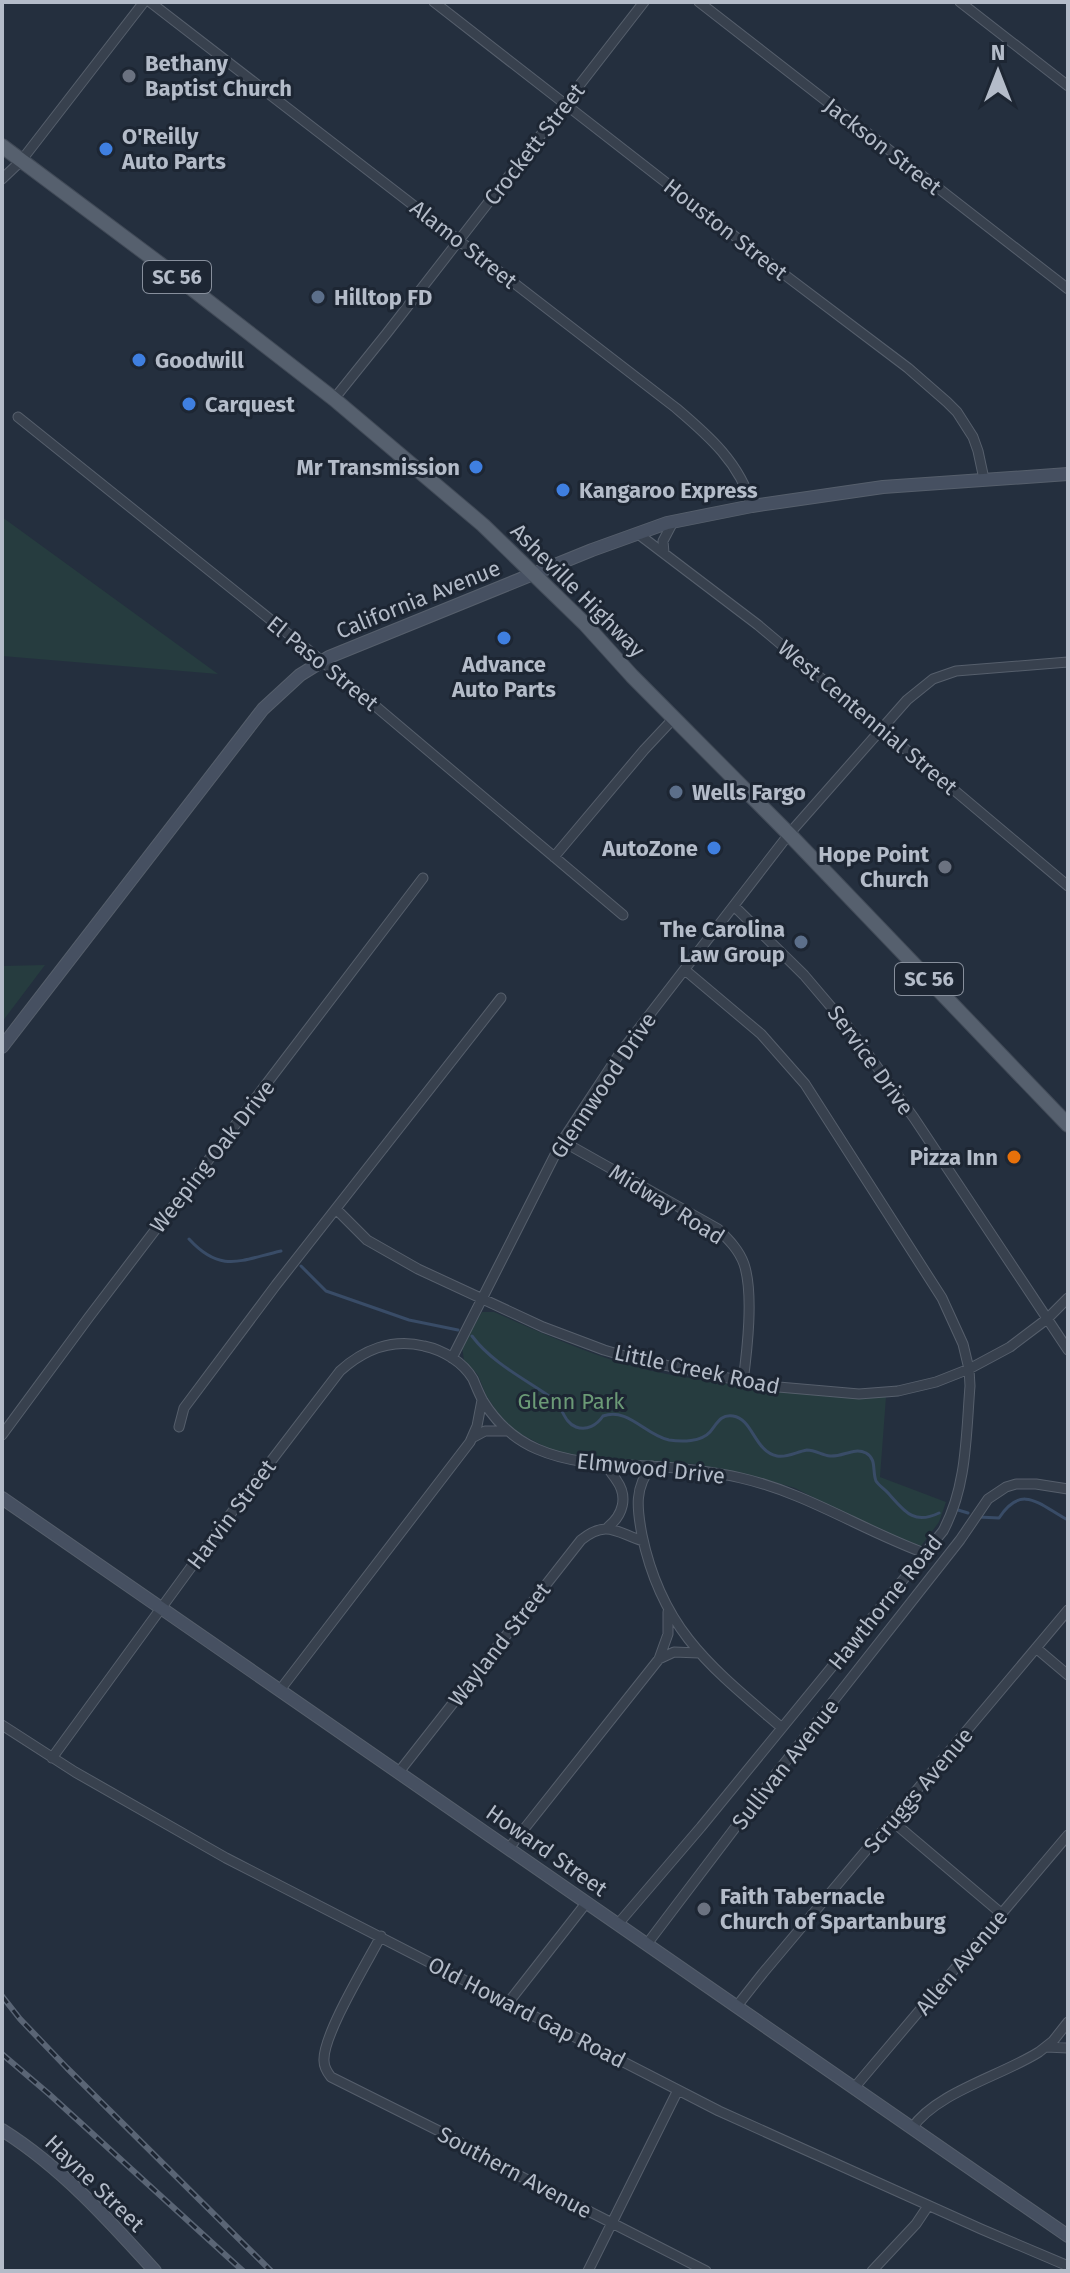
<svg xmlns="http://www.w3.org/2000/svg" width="1070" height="2273" font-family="'Fira Sans',sans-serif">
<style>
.green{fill:#263c3f}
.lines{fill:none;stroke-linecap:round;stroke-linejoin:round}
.stream{stroke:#394c67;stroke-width:3}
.street-casing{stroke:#565f6c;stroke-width:11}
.secondary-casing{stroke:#565f6c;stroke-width:14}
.primary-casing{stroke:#414a57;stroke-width:16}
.street{stroke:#38414e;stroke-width:9}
.secondary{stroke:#465061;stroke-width:12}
.primary{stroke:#56606e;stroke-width:14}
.rail-casing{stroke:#5a6575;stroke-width:6}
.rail{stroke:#1d2633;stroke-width:3;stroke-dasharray:9;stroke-linecap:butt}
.worship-dot{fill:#6b7280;stroke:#1d2633;stroke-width:3}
.shop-dot{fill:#3f7fe0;stroke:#1d2633;stroke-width:3}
.service-dot{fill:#5c6f8a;stroke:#1d2633;stroke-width:3}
.food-dot{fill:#e8710a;stroke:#1d2633;stroke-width:3}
.labels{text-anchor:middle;stroke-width:6;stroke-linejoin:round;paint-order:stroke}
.shield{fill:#1d2633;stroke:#878f9c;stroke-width:2}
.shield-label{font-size:20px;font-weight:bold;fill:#b4bcc9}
.poi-label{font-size:22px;font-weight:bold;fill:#b4bcc9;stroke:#1d2633;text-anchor:start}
.street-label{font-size:22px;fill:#b4bcc9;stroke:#1d2633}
.park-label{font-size:22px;fill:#6b9a76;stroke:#1d2633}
</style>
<rect width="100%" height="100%" fill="#242f3e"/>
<path class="green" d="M2,517L218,674L2,656Z
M45,965L2,1022V966Z
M482,1312H494C537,1331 579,1350 625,1364C652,1372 681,1377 709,1381C768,1391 826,1397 886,1397L880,1477L946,1502L939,1522L921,1546L875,1529L795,1488L741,1473L695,1464L595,1458L553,1451L515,1431L498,1413L486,1395L478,1375L464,1360L462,1347Z"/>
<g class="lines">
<path class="stream" d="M189,1239C221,1274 241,1260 281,1251
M301,1266L326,1291L409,1320L458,1330
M472,1336C492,1363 525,1379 552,1398C563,1406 563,1422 576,1427C587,1431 597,1425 603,1416C628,1407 645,1435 669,1440C682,1442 701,1442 710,1432C717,1424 720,1414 733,1416C753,1419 754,1451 777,1456C787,1458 796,1452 807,1450C815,1450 822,1455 830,1456C843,1457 854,1447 866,1453C877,1459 872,1471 876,1481C879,1486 885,1489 889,1494C905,1512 914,1525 939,1513
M958,1510L968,1513
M978,1517L999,1518C1022,1482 1041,1506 1068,1520"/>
<defs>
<path id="street" d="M150,2L676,408C709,436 740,463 752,506
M434,2L777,269L908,368L947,402L957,412L973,437L978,451L984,479
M699,2L1068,289
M960,2L1068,86
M2,179L21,161L144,2
M334,399L387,333L644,2
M18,417L322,661L623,915
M637,533L758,625L1068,886
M664,553L663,541L673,522
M554,857L644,750L674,718
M734,906L804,975L849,1028L914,1118L1068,1350
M562,1141L718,1229C729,1240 739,1250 744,1264C754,1294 747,1351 743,1382
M336,1209L367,1240L418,1269L543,1327L604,1350L635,1359L767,1386L859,1394L898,1391L936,1382L969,1369L1010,1347L1047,1319L1068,1298
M452,1358L562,1141L620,1053L789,834L907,700L933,679L956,671L1068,662
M179,1427L184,1408L276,1285L501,998
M2,1435L89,1317L423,878
M472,1438L485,1431H507
M607,1465C609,1472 613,1474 617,1481C628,1497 623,1515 608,1527
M652,1466C634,1487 637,1509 642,1535C662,1631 712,1668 782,1728
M1036,1648L1068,1675
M659,1659L668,1634V1612
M280,1690L470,1442L477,1426L482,1400
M2,1725L75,1772L226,1858L719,2111L981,2229L1068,2266
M52,1758L213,1537L340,1371C363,1350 392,1338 424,1346C443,1350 463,1362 473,1379C476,1386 479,1394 483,1401C496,1422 514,1439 537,1449C574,1465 611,1464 650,1466C681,1468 711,1471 741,1478C807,1493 863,1531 927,1554
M399,1772L581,1540C607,1519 617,1533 643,1541
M892,1821L1002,1914
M509,1848L659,1659L674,1652L699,1653
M618,1924L701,1827L943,1531C967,1487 966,1435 970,1386L969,1369L963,1344L942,1298L805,1084L761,1034L685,970
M381,1936C368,1961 322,2036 324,2061C324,2067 327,2072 331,2077L449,2136L512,2172L706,2271
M647,1944L775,1775L960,1540L988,1499L1006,1487L1016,1484H1036L1068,1489
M508,2003L587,1902
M737,2006L763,1973L1068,1610
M1046,2047L1068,2048
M854,2088L1068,1835
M912,2128C937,2092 1001,2076 1039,2052L1053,2041L1068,2022
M588,2271L678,2090
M872,2271L916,2224L928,2206"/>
<path id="secondary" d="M2,1047L263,709L300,675L329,657L592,550L667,523L752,506L883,487L1068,474
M2,1498L1068,2236
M2,2130C61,2167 108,2219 155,2271"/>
<path id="primary" d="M2,146L160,264L334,399L483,525L585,624L632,676L789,834L1068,1125"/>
</defs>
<use href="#street" class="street-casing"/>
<use href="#secondary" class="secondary-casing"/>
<use href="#primary" class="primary-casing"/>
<use href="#street" class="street"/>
<use href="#secondary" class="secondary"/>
<use href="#primary" class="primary"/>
<defs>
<path id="rail" d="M2,1996L20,2019L67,2068L271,2271
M2,2054L49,2094L243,2271"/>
</defs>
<use href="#rail" class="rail-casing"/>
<use href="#rail" class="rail"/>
</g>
<g class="worship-dot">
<circle cx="129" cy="76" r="8"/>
<circle cx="945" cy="867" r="8"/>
<circle cx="704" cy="1909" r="8"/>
</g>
<g class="shop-dot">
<circle cx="106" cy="149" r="8"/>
<circle cx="139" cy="360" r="8"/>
<circle cx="189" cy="404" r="8"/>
<circle cx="476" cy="467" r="8"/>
<circle cx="563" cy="490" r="8"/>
<circle cx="504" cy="638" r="8"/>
<circle cx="714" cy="848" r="8"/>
</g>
<g class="service-dot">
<circle cx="318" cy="297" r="8"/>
<circle cx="676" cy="792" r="8"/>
<circle cx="801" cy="942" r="8"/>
</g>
<circle class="food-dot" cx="1014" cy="1157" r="8"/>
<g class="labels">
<g class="shield">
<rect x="143" y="261" width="68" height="32" rx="6"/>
<rect x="895" y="963" width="68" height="32" rx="6"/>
</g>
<g class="shield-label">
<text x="177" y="284">SC 56</text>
<text x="929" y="986">SC 56</text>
</g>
<g class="poi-label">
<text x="145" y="71">Bethany<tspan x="145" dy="25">Baptist Church</tspan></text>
<text x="122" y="144">O'Reilly<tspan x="122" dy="25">Auto Parts</tspan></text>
<text x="334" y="305">Hilltop FD</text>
<text x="155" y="368">Goodwill</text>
<text x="205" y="412">Carquest</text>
<text x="460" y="475" text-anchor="end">Mr Transmission</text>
<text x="579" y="498">Kangaroo Express</text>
<text x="504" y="672" text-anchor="middle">Advance<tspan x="504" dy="25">Auto Parts</tspan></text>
<text x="692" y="800">Wells Fargo</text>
<text x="698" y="856" text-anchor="end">AutoZone</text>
<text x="929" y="862" text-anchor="end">Hope Point<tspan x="929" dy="25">Church</tspan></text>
<text x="785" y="937" text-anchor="end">The Carolina<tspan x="785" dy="25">Law Group</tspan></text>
<text x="998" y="1165" text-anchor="end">Pizza Inn</text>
<text x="720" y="1904">Faith Tabernacle<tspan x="720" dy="25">Church of Spartanburg</tspan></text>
</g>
<g class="street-label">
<text transform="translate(534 144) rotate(-52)" y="8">Crockett Street</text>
<text transform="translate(883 146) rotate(38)" y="8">Jackson Street</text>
<text transform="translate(726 229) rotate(38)" y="8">Houston Street</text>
<text transform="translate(464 244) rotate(38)" y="8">Alamo Street</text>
<text transform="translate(578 590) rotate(45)" y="8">Asheville Highway</text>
<text transform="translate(418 599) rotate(-22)" y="8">California Avenue</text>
<text transform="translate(323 663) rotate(39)" y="8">El Paso Street</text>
<text transform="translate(868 717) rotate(40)" y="8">West Centennial Street</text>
<text transform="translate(871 1060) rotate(54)" y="8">Service Drive</text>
<text transform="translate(603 1085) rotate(-56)" y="8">Glennwood Drive</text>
<text transform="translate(212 1156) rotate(-52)" y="8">Weeping Oak Drive</text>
<text transform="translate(667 1204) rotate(32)" y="8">Midway Road</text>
<text transform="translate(697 1369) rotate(12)" y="8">Little Creek Road</text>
<text transform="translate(651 1468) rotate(6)" y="8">Elmwood Drive</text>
<text transform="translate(231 1514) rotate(-53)" y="8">Harvin Street</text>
<text transform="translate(885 1602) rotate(-51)" y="8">Hawthorne Road</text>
<text transform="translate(499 1644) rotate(-52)" y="8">Wayland Street</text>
<text transform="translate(785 1764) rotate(-52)" y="8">Sullivan Avenue</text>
<text transform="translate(918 1790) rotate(-50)" y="8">Scruggs Avenue</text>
<text transform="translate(547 1850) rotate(35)" y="8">Howard Street</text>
<text transform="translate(961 1962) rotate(-50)" y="8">Allen Avenue</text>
<text transform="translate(527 2012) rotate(27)" y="8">Old Howard Gap Road</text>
<text transform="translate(515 2172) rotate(28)" y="8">Southern Avenue</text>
<text transform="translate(95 2183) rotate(44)" y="8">Hayne Street</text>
</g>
<g class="park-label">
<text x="571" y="1409">Glenn Park</text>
</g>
</g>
<rect width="1070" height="2273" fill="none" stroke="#b4bcc9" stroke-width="8"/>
<g transform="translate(998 72)" stroke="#1d2633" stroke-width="6" paint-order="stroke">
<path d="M0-6L14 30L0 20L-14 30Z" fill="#b4bcc9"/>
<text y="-12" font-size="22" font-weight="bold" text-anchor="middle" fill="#b4bcc9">N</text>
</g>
</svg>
